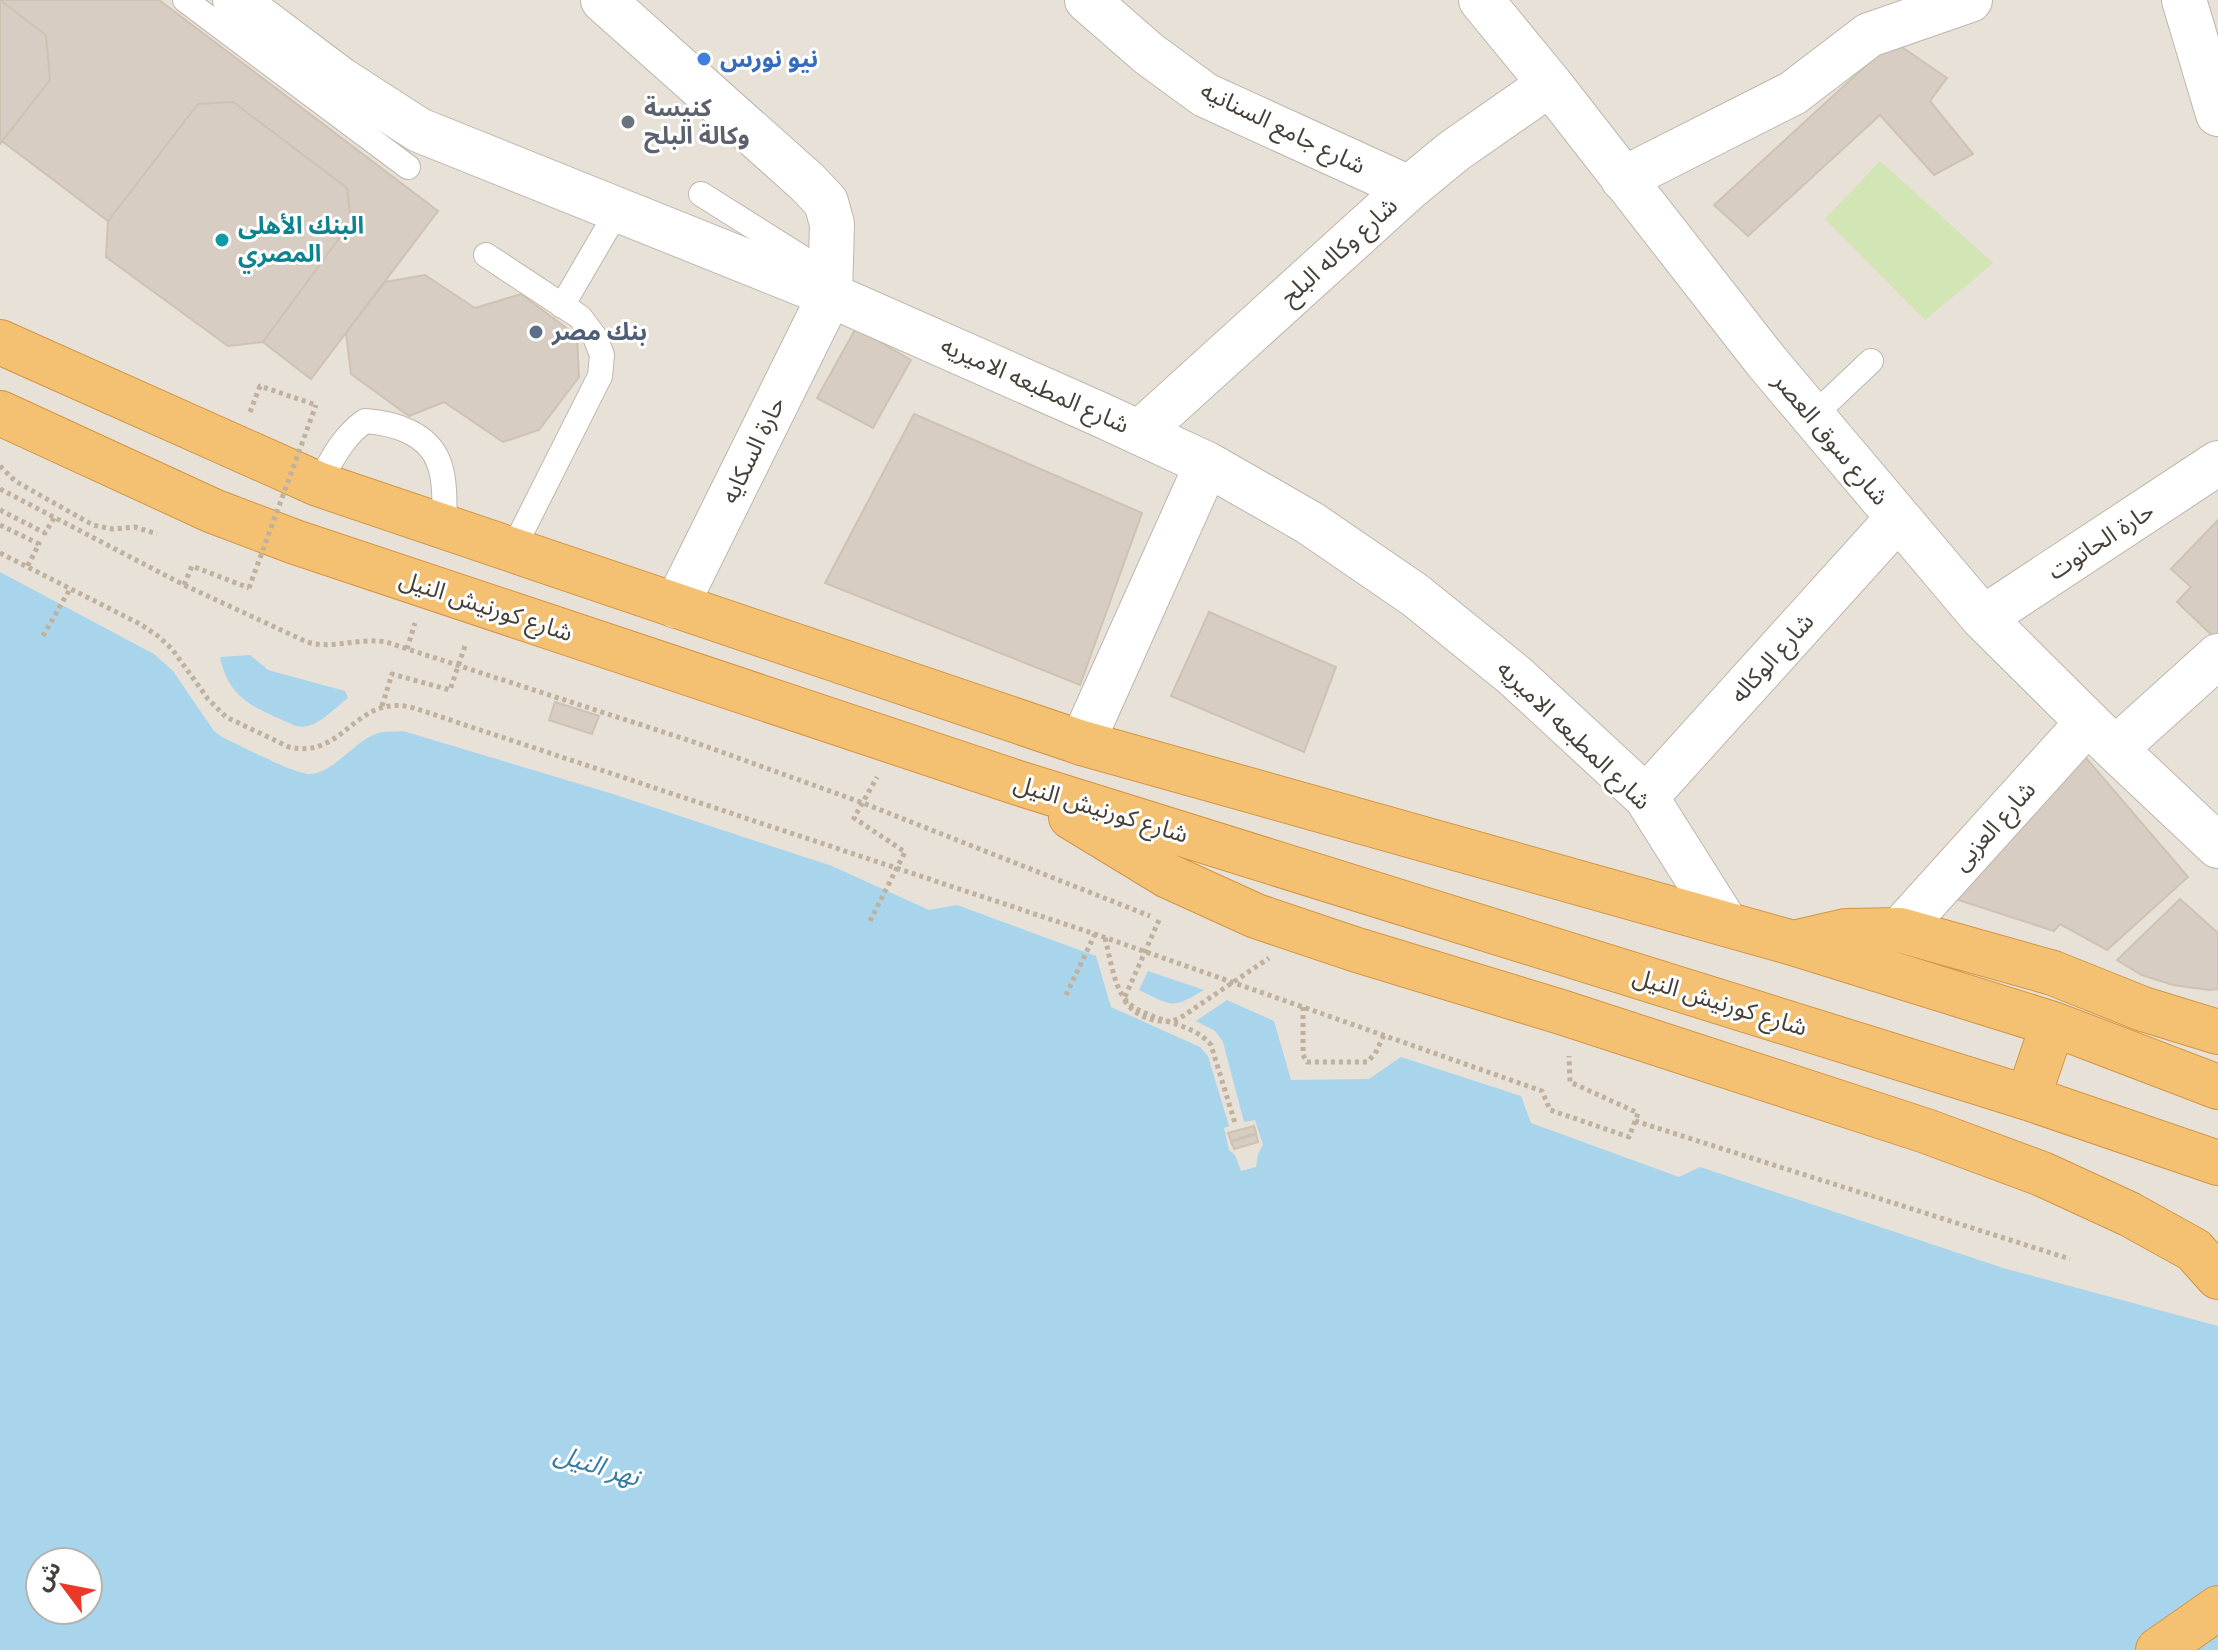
<svg xmlns="http://www.w3.org/2000/svg" width="2218" height="1650" font-family="Roboto,'Noto Sans Arabic',sans-serif">
<style>
.residential{fill:#e7e1d7;fill-rule:evenodd}
.green{fill:#d2e5b4}
.water{fill:#a9d5ec;fill-rule:evenodd}
.building{fill:#d7cdc2;stroke:#cec2b3;stroke-width:2}
.lines{fill:none;stroke-linecap:round;stroke-linejoin:round}
.lane-casing{stroke:#beb6ac;stroke-width:26}
.street-casing{stroke:#beb6ac;stroke-width:46}
.highway-casing{stroke:#d39543;stroke-width:46}
.path{stroke:#bfb19e;stroke-width:5;stroke-dasharray:4 4;stroke-linecap:butt}
.lane{stroke:#fff;stroke-width:24}
.street{stroke:#fff;stroke-width:44}
.highway{stroke:#f4c173;stroke-width:44}
.path-bridge{stroke:#bfb19e;stroke-width:5;stroke-dasharray:4 4;stroke-linecap:butt}
.shop-dot{fill:#3f7fe0;stroke:#fff;stroke-width:3}
.worship-dot{fill:#6b7280;stroke:#fff;stroke-width:3}
.culture-dot{fill:#0f9aa8;stroke:#fff;stroke-width:3}
.service-dot{fill:#5c6f8a;stroke:#fff;stroke-width:3}
.labels{text-anchor:middle;stroke-width:6;stroke-linejoin:round;paint-order:stroke}
.shop-label{font-size:24px;font-weight:bold;fill:#366cbe;stroke:#fff;text-anchor:start}
.worship-label{font-size:24px;font-weight:bold;fill:#5b616d;stroke:#fff;text-anchor:start}
.street-label{font-size:24px;fill:#464038;stroke:#fff}
.culture-label{font-size:24px;font-weight:bold;fill:#0d838f;stroke:#fff;text-anchor:start}
.service-label{font-size:24px;font-weight:bold;fill:#4e5e75;stroke:#fff;text-anchor:start}
.water-label{font-size:26px;font-style:italic;fill:#367ca3;stroke:#fff}
</style>
<rect width="100%" height="100%" fill="#f3efe9"/>
<path class="residential" d="M0,0H2218V1650H0ZM40,1562H88V1610H40Z"/>
<path class="green" d="M1880,161L1993,263L1925,320L1825,219Z"/>
<path class="water" d="M0,572L154,654L173,671L214,731L222,737C242,746 291,773 309,774C332,775 355,740 378,733C385,731 396,732 403,731L613,794L832,866L929,910L957,905L1096,956L1111,1007L1200,1047L1208,1056L1229,1126L1224,1128L1229,1150L1235,1155L1241,1171L1256,1167L1258,1154L1263,1145L1255,1120L1244,1122L1223,1042L1215,1031L1196,1021L1227,1000L1274,1021L1291,1080L1369,1079L1401,1057L1521,1096L1531,1123L1679,1177L1700,1167L2003,1268L2218,1326V1650H0ZM40,1562H88V1610H40Z
M250,655L268,670L345,691L348,698C333,709 315,731 296,726C259,709 229,702 220,657Z
M1148,971L1204,990C1170,1010 1173,1006 1139,990Z"/>
<path class="building" d="M0,0L46,35L50,80L0,144Z
M0,0H159L438,211L311,379L263,342L351,222L347,188L233,102L198,104L108,221L2,141L50,80L46,35Z
M1893,41L1947,78L1930,101L1973,154L1934,175L1880,115L1748,236L1714,205Z
M233,102L347,188L351,222L263,342L228,346L106,257L108,221L198,104Z
M425,275L475,308L521,294L577,336L579,377L539,430L503,442L444,402L409,416L351,374L346,333L385,282Z
M856,328L911,360L873,428L817,398Z
M914,414L1142,513L1080,685L825,583Z
M2218,520V639L2217,640L2177,602L2191,587L2171,569Z
M1209,612L1336,667L1304,752L1171,696Z
M555,702L599,716L592,734L549,720Z
M2080,751L2188,877L2107,950L2060,924L2054,931L1946,896Z
M2180,899L2218,933V989L2209,990L2173,985L2142,975L2117,960Z
M1254,1126L1256,1133L1231,1141L1228,1133Z
M1256,1134L1258,1142L1234,1149L1231,1142Z"/>
<g class="lines">
<defs>
<path id="lane" d="M185,0L408,167
M701,194L831,276
M486,255L580,317L595,337L602,355L600,376L512,551
M562,306L618,210
M1812,417L1871,361
M318,484C332,460 342,437 365,421C394,423 428,433 439,463C446,482 444,507 445,527"/>
<path id="street" d="M235,0L340,79L419,130L830,295L1099,414L1207,464L1310,523L1415,595L1515,676L1646,797L1726,924
M603,0L807,182L826,202L832,224L830,295L676,606
M1087,0L1149,54L1205,95L1409,188
M1481,0L1550,84L1766,361L1983,618L2115,749L2218,846
M2184,0L2218,114
M1623,179L1793,93L1869,35L1970,0
M1140,432L1409,188L1454,151L1550,84
M1983,618L2218,463
M1082,743L1207,464
M2115,749L2218,656
M1646,797L1898,518
M1900,930L2088,722"/>
<path id="highway" d="M0,342L318,484L1082,743L1793,943L2053,1024L2218,1087
M0,413L213,511L295,542L1015,782L2028,1098L2218,1163
M1071,817L1168,876L1256,916L1357,950L1561,1012L1926,1131L2042,1174L2129,1214L2194,1250L2218,1277
M1798,942L1846,931L1900,930L2053,973L2143,1009L2218,1032
M2028,1098L2053,1024
M2158,1650L2218,1608"/>
</defs>
<use href="#lane" class="lane-casing"/>
<use href="#street" class="street-casing"/>
<use href="#highway" class="highway-casing"/>
<path class="path" d="M250,412L260,386L316,405
M0,466L15,481L93,525L112,529L135,527L157,534
M0,489L184,585L307,642C334,650 358,637 386,642L691,741L863,803L1150,916
M0,510L45,533L54,518
M0,525L39,544L27,567
M0,553L140,624L158,636L172,649L208,699L226,717L289,747C345,760 355,692 414,708L1095,934L1542,1091L1550,1110L1629,1137L1638,1113L1570,1082L1569,1056
M184,585L192,566L249,588
M43,636L70,589
M407,649L415,623
M382,706L392,674L450,690L466,643
M870,921L905,852L854,818L877,777
M1105,938C1110,957 1113,982 1124,998C1144,1023 1190,1019 1211,1045L1235,1123
M1066,995L1095,934
M1303,1007V1055L1307,1062H1367L1375,1054L1384,1035
M1635,1121L2070,1259"/>
<use href="#lane" class="lane"/>
<use href="#street" class="street"/>
<use href="#highway" class="highway"/>
<path class="path-bridge" d="M249,588L316,405
M1159,920L1124,999C1133,1017 1162,1027 1180,1018L1269,958"/>
</g>
<circle class="shop-dot" cx="704" cy="59" r="8"/>
<circle class="worship-dot" cx="628" cy="122" r="8"/>
<circle class="culture-dot" cx="222" cy="240" r="8"/>
<circle class="service-dot" cx="536" cy="332" r="8"/>
<g class="labels">
<g class="shop-label">
<text x="720" y="67">نيو نورس</text>
</g>
<g class="worship-label">
<text x="644" y="116">كنيسة<tspan x="644" dy="28">وكالة البلح</tspan></text>
</g>
<g class="street-label">
<text transform="translate(1283 128) rotate(26)" y="8">شارع جامع السنانيه</text>
<text transform="translate(1339 251) rotate(-42)" y="8">شارع وكاله البلح</text>
<text transform="translate(1035 385) rotate(24)" y="8">شارع المطبعه الاميريه</text>
<text transform="translate(1831 439) rotate(50)" y="8">شارع سوق العصر</text>
<text transform="translate(753 450) rotate(-64)" y="8">حارة السكايه</text>
<text transform="translate(2101 541) rotate(-33)" y="8">حارة الحانوت</text>
<text transform="translate(486 606) rotate(18)" y="8">شارع كورنيش النيل</text>
<text transform="translate(1772 658) rotate(-48)" y="8">شارع الوكاله</text>
<text transform="translate(1574 735) rotate(44)" y="8">شارع المطبعه الاميريه</text>
<text transform="translate(1101 809) rotate(17)" y="8">شارع كورنيش النيل</text>
<text transform="translate(1994 826) rotate(-48)" y="8">شارع العزبى</text>
<text transform="translate(1720 1002) rotate(17)" y="8">شارع كورنيش النيل</text>
</g>
<g class="culture-label">
<text x="238" y="234">البنك الأهلى<tspan x="238" dy="28">المصري</tspan></text>
</g>
<g class="service-label">
<text x="552" y="340">بنك مصر</text>
</g>
<g class="water-label">
<text transform="translate(597 1465) rotate(17)" y="9">نهر النيل</text>
</g>
</g>
<g transform="translate(64 1586) rotate(302)"><circle r="38" fill="#ffffff" stroke="#b5b3af" stroke-width="2"/>
<path d="M0-6L14 30L0 20L-14 30Z" fill="#eb3828"/>
<text y="-12" font-size="22" font-weight="bold" text-anchor="middle" fill="#464038">ش</text>
</g>
</svg>
